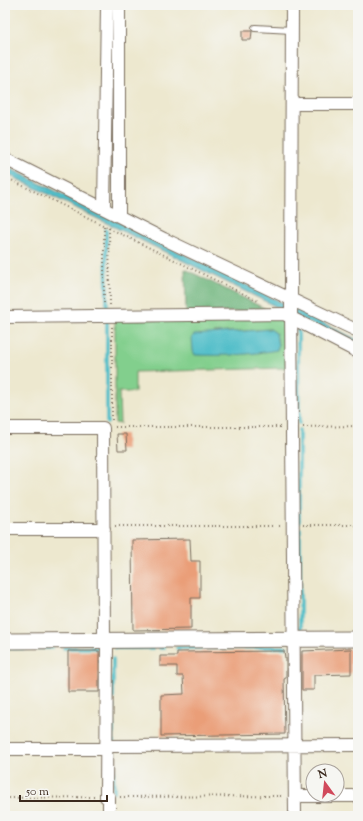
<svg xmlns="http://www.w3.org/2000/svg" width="363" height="821" font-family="'Sorts Mill Goudy',serif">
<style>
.green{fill:#82cf8d;stroke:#5e7c56;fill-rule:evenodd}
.forest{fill:#69b278;stroke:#526e4b}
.water{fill:#51bec9;stroke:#467474}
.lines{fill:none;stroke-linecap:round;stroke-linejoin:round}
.stream{stroke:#51bec9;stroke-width:3.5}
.building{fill:#ea9e78}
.service-casing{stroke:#796c5c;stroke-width:8}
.minor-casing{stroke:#796c5c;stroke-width:14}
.tertiary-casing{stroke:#796c5c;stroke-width:17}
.path{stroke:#796c5c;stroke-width:2;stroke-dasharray:1 3;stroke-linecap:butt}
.service{stroke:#fff;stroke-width:6}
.minor{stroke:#fff;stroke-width:12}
.tertiary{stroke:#fff;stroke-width:15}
</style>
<rect width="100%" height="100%" fill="#f6f6f2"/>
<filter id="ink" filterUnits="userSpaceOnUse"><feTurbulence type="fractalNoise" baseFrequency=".025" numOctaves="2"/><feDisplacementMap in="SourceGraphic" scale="8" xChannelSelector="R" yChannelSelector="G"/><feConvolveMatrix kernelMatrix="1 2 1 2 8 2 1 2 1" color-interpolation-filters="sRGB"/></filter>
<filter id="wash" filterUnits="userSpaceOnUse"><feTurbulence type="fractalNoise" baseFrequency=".012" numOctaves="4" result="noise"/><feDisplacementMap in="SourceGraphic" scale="16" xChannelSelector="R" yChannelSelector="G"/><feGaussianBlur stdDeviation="0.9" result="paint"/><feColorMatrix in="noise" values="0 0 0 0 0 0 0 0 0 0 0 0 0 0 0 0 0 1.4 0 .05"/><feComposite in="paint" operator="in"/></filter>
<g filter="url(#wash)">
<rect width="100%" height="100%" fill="#ede8cf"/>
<path class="green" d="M281,318L287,326L286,368L135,372V392H119L120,424L115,423V320ZM270,329L276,333L278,346L214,333Z"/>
<path class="forest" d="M185,269L270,311L186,313Z"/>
<path class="water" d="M5,166L358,340V347L5,173Z
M270,329L276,333L278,346L277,350C250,355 222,356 195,355L193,351L192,337L194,335Z"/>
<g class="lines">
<path class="stream" d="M106,230L107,313
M107,320V423
M298,330L299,423
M299,430V522
M300,529V632
M6,648H29
M33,648H51
M64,648H100
M115,648H153
M160,648H164
M177,648L286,647
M113,659V698
M113,706V744
M113,754L114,792"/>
</g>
<g id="blocks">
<path class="building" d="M242,31H252L251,40H242Z
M117,434H126L127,450H118Z
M190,539L191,561H200V598H191V629L133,630L132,540Z
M351,649V674L314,675V690H302V651Z
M68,651H99V692H68Z
M284,651L285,658H286V678L284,679L285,734L161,736V695L184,694L183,676H177V666H160V656H177V652Z"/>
</g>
</g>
<g filter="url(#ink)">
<use href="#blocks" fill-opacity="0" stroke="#796c5c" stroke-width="1"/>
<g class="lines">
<defs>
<path id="service" d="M255,28L292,30"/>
<path id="minor" d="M292,5L291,304L295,816
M292,104H358
M5,159L164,239L358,331
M104,208L107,5
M119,216V5
M5,317L284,314L358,352
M5,428H103L104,640
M5,529H104
M106,746L358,745
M5,749H106
M295,796H358
M106,797L107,640
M109,797V816"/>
<path id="tertiary" d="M5,641L358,639"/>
</defs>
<use href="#service" class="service-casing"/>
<use href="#minor" class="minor-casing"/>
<use href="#tertiary" class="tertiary-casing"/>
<path class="path" d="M5,177L260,302
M104,226V305
M109,228L110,305
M112,327V421
M115,427H280
M303,427L358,426
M303,525H358
M115,526H281
M120,797L284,796
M5,798L96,797"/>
<use href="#service" class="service"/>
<use href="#minor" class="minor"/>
<use href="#tertiary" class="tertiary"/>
</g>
</g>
<rect width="363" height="821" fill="none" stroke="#f6f6f2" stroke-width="20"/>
<g transform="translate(325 783) rotate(345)"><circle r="19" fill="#f6f6f2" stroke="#aba49d"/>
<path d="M0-3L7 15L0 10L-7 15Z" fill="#d1495b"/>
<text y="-6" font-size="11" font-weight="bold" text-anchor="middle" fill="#3b2a1e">N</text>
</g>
<path d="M20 795v6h87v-6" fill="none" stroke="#3b2a1e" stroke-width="2"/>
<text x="26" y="795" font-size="12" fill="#3b2a1e" stroke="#f6f6f2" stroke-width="3" paint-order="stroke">50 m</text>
</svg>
